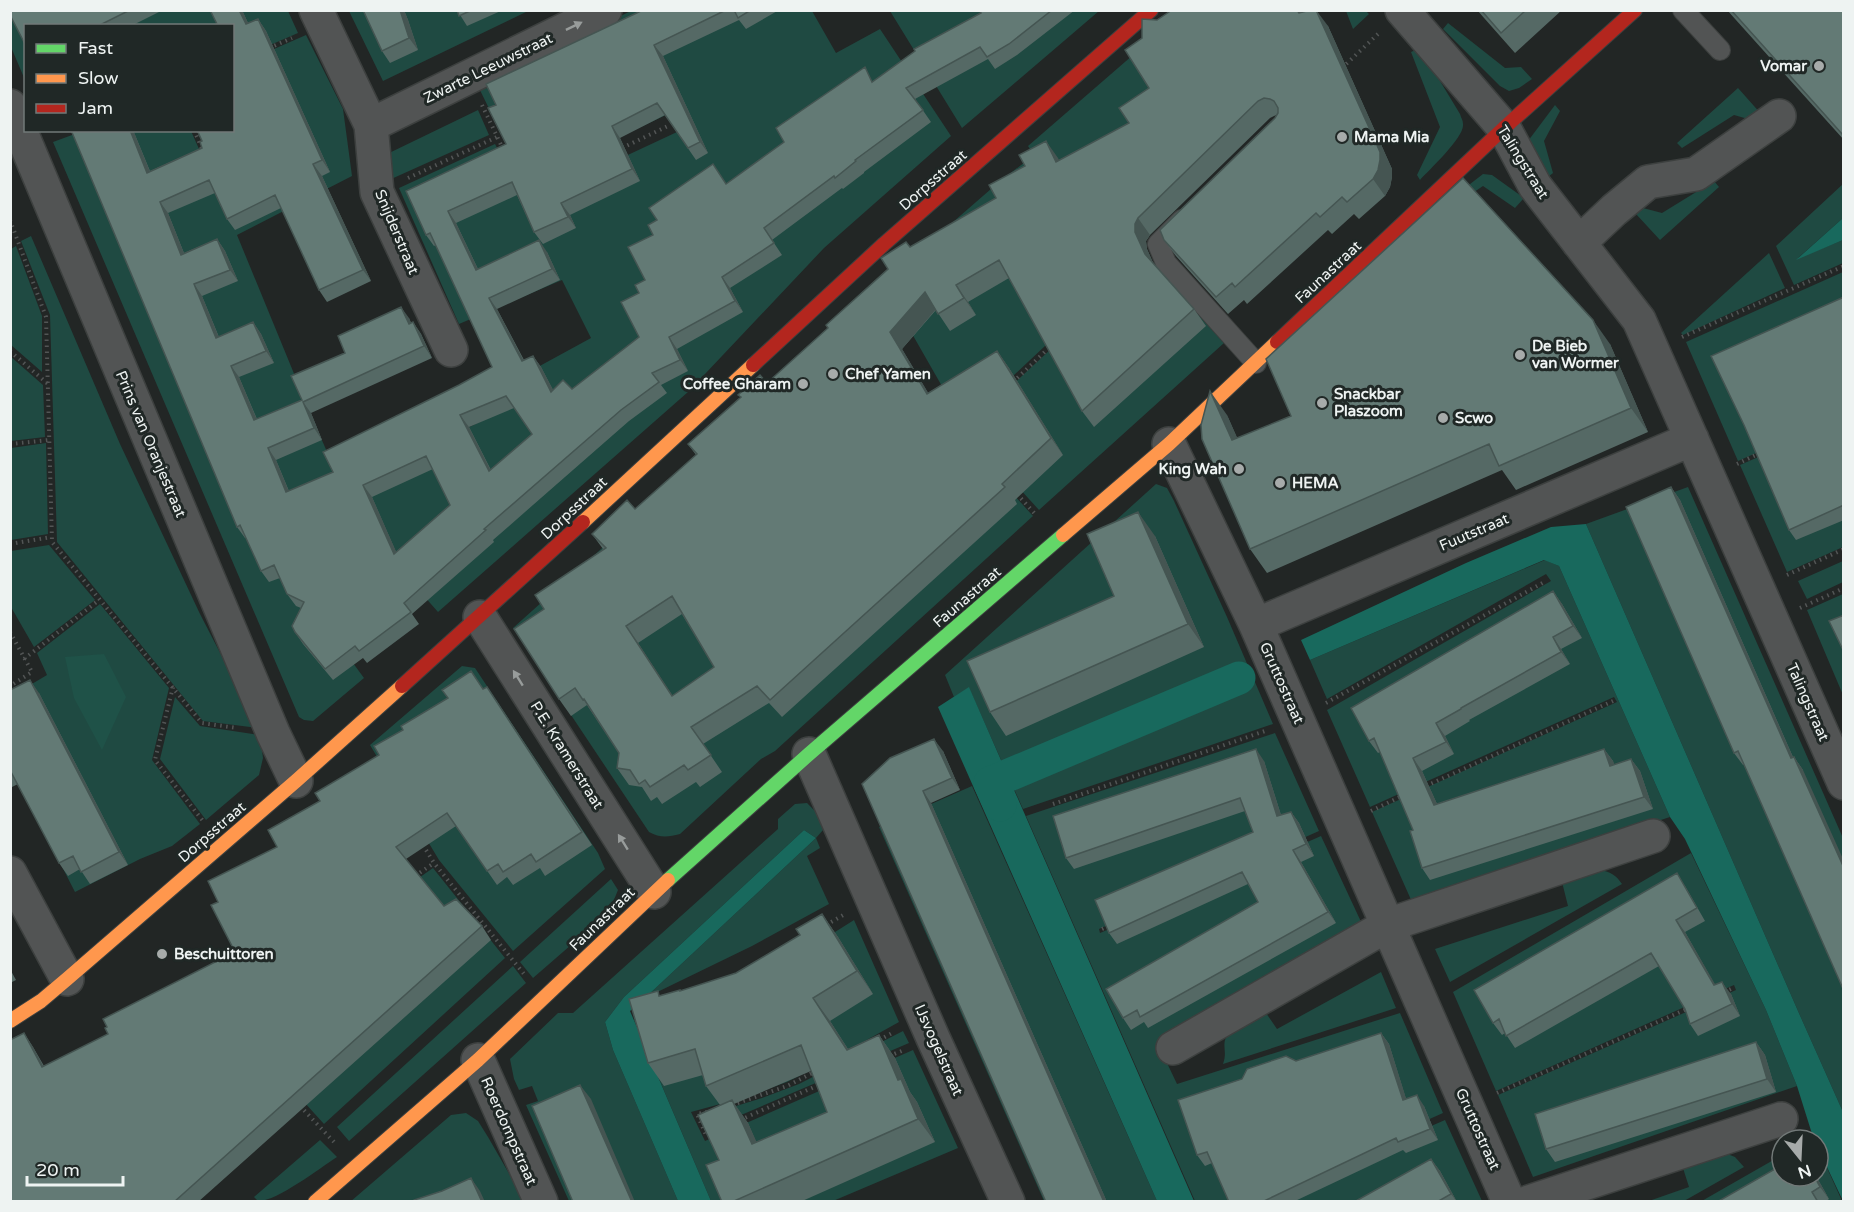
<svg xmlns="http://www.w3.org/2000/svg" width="1854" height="1212" font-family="'Varela Round',sans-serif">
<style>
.green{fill:#1f4a42}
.forest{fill:#1f5248}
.water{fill:#18695d}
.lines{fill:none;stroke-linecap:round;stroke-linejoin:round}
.canal{stroke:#18695d;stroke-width:33}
.lane-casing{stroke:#3d403f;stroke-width:22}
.street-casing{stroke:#3d403f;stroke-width:36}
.fast-casing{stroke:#3d403f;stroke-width:16}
.slow-casing{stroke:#3d403f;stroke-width:16}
.jam-casing{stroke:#3d403f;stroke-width:16}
.path{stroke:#525555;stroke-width:4;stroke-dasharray:1.5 4.5;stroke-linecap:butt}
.lane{stroke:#525454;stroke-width:20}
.street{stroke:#525454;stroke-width:33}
.fast{stroke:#63d668;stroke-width:14}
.slow{stroke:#ff974d;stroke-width:14}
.jam{stroke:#b3261e;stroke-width:14}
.wall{fill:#556965;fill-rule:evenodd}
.shaded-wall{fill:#455552}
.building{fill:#637a75;stroke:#455552;stroke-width:1.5;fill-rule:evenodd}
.oneway{fill:#989c9b}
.poi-dot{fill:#a7abaa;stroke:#202826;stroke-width:2}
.labels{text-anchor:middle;stroke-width:6;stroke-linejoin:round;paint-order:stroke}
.poi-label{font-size:15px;font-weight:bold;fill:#eef3f2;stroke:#202826;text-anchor:start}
.street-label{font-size:15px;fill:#eef3f2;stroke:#202826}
</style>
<rect width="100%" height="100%" fill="#222625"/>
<path class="green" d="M10,11H288L298,33L233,61L232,26H26L25,80L11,47Z
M349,11H528L383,81Z
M631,11H812L836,53L880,29L951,136L824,248L688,392L438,612L371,536L350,486L524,400L514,380L591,338L562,280L459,324L399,188L495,144L525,203L677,132L668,114L525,182L477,84Z
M890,11H1099L962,128Z
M1346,11H1366L1369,14L1353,29Z
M1448,23L1505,68L1521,67L1532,79L1519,88L1509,91L1500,86L1443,29Z
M306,35L343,109L352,176L237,235L311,415L341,484L308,602L364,678L313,721L304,720L299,717L53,142L83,131H191L212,178L217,176L197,131L232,130L233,67Z
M1420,48L1460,114C1461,118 1463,120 1463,124C1465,137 1429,170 1420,180L1417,175L1440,127L1411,52Z
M1158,53L1142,240L1145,252L963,423L883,283L999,182L1034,155L1028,146L1133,55Z
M1738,88L1762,115L1755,121L1734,115L1682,148L1677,143Z
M1555,105L1560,111L1544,141L1553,173L1548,177L1528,141Z
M478,110L489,135L389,180L385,155Z
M1483,174L1492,175L1524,198L1515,208L1483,186L1436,218L1434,212Z
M1714,181L1719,187L1660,240L1636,214L1643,208L1662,213Z
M1843,184V218L1798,258L1843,240V263L1794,285L1776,246Z
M31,236L120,444L200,614L259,728L203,721L57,542L50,315L21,241Z
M16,246L42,316V372L11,345V249Z
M1769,253L1785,288L1683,335L1681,333Z
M1149,258L1224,343L1039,510L965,429Z
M1843,272V415L1738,461L1686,342Z
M10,356L43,385L45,437L11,441Z
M1843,420V547L1787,572L1740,465Z
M956,431L1033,516L775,751L761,759L680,834C668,837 660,838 649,832L513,628L699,461Z
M46,443L48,534L11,540V448Z
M1156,484L1167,488L1174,501L1227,617L1273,724L1023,809L969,688L954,697L945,675Z
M1688,487L1843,838V1112L1798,1011L1586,524Z
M49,545L95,600L34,647L11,607V551Z
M1545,560L1559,566L1670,817L1412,902L1372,812L1617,702L1614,697L1370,807L1327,710L1551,581L1546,574L1327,699L1310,660Z
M1843,561V582L1807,599L1798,581Z
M1843,594V695L1807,610Z
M100,604L169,688L152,760L200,824L172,846L140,859L75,892L11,767L10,697L47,675L37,653Z
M462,666L475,668L598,853L605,869L513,951L439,860L370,745Z
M175,697L200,726L260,735L263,758L259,775L206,820L160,759Z
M1275,733L1319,831L1099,929L1100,933L1321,836L1363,926L1158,1044L1177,1084L1400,1013L1443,1113L1246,1201H1195L1026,816Z
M972,786L1157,1201H1044L879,827Z
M807,803L818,814L823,830L816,838L820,848L807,856L829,904L752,946L645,998L816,838L804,830L624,997L605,1022L613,1050L678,1201H569L526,1105L538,1101L532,1086L519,1090L514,1079L510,1059L558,1013H573L778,829V819L795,804Z
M1691,853L1766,1010L1797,1086L1533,1177L1498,1095L1736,990L1734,985L1496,1091L1453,992Z
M433,868L505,958L324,1124L244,1036L403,889Z
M1600,870C1611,872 1616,875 1622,884L1450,982L1435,949L1568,906L1562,882Z
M611,879L618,890L609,912L533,978L520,962Z
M854,920L899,1022L838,1056L787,1082L735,1100L691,1112L705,1141L913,1050L958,1148L833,1201H711L634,1020L741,987L761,979Z
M513,966L526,983L349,1141L337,1127Z
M1381,972L1396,1008L1223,1064C1227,1053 1223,1048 1225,1040C1229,1030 1256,1019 1266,1013L1277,1029Z
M903,1031L909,1043L713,1127L707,1115L762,1098L799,1084Z
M466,1113L478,1121L488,1137L515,1184L523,1202H350L451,1115Z
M1445,1120L1482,1201L1257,1202Z
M320,1140L337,1157C320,1168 276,1202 258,1201L254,1197Z
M1818,1148L1842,1201L1700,1202L1782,1155V1176H1818Z
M1725,1153L1735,1157L1744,1167L1684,1201L1646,1202L1689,1187L1682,1165Z"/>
<path class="forest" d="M104,654L126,697L102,750L74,698L65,657Z"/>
<path class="water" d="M1843,218V240L1796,260Z
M1586,524L1798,1011L1843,1112V1201L1818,1148V1140H1815L1813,1137L1797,1086L1766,1010L1685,839L1670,817L1559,566L1544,560L1310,660L1301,640L1466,563L1551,527Z
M969,687L1194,1201H1157L938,707Z
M804,830L816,838L645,998L630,1011L711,1201H678L613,1050L605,1022L624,997Z"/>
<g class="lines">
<path class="canal" d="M1000,805L990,783L1239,678"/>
<defs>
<path id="lane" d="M1683,10L1720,50
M1182,220L1158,244L1166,263L1256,363"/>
<path id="street" d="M316,10L371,125L377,192L451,350
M1402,10L1504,128L1535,186L1639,320L1844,783
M10,106L273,733L296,781
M371,125L605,10
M1579,243L1614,210L1648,182L1696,174L1779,116
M1169,444L1256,625L1509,1202
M480,617L654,892
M1256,625L1692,439
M809,754L933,1038L1008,1202
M10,873L67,979
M1173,1048L1388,925L1653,836
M478,1060L541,1202
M1529,1202L1781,1119"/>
<path id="fast" d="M668,880L809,754L1063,535"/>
<path id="slow" d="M583,522L753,365
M1063,535L1169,444L1277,342
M10,1021L41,1001L67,979L296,781L402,686
M315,1202L478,1060L668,880"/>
<path id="jam" d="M1277,342L1504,128L1635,10
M753,365L884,244L1151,10
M402,686L583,522"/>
</defs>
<use href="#lane" class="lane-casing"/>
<use href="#street" class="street-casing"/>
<use href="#fast" class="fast-casing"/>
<use href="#slow" class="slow-casing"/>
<use href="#jam" class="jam-casing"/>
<path class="path" d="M269,48L292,38
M1342,68L1378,34
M482,105L503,149
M194,130L204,153
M622,148L668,126
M408,178L497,137
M10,220L46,317L52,542L202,723L237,728
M1682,337L1844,266
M10,351L48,384
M1013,382L1051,346
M10,444L49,440
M1737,464L1760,453
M1017,494L1036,515
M10,544L51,537
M1787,575L1844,549
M1800,608L1844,588
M10,632L32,672L10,686
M24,659L99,600
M173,687L155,760L203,821
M1326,703L1546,581
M1426,786L1613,701
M1053,804L1268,730
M1371,811L1402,796
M423,845L434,863L524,974
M415,876L434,863
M826,925L845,914
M1102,929L1111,925
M1724,992L1733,988
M879,1040L894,1032
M889,1056L904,1050
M1497,1093L1687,1009
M732,1105L787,1086L816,1071
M300,1106L334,1142
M707,1112L697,1114L706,1135L711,1132
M740,1120L821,1084"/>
<use href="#lane" class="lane"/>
<use href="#street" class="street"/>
<use href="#fast" class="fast"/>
<use href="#slow" class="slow"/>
<use href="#jam" class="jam"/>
</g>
<path class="wall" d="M10,10H163L131,26H26Z
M210,10H242L248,23L258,19L266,31L330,172L322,176L371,281L327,302L319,290L281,208L235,230L227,219L215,193L168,213L184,253L217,239L225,251L238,281L202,296L219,337L253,322L261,334L274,363L239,377L257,419L302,400L345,353L409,318L411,323L413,322L421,334L432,358L311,413L322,440L276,460L289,491L333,472L459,385L492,367L436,245L434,246L426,235L506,144L496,105L643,10H779L746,29L739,20L663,56L708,153L696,160L665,115L620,138L640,181L570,215L576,228L543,244L534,232L517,195L456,223L478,269L547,252L560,280L497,309L524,360L533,356L541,367L553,390L572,389L639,337V293L645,280L653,235L874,81L981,13L979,10H1075L1017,55L995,69L988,59L915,99L931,122L864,172V173L843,189L842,188L772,240L782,255L730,288L743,312L677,349L688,371L661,385L667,393L629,421L493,540L494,542L412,614L419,624L367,663L363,658L333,680L303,644L295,632L301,608L296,606L287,594L280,578L269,582L261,571L246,538H245L237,527L133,130L150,171L202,148V141L232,26ZM514,408L532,434L491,470L469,427ZM433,469L450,505L396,552L372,497Z
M363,10H404L408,20L418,50L390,63L382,51Z
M457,10H503L467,26Z
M1172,10H1298L1300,13L1328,26L1392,169V177L1390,187L1385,196L1359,219L1354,214L1332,234L1328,230L1247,304L1244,300L1228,314L1176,256L1164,240L1275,118L1276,115L1270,118L1150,235L1146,241L1147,249L1153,263L1194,309L1206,326L1094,427L1082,411L1009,278L968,302L976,315L950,331L936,310L902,349L928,393L997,351L1009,368L1063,455L1015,500L1017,504L782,717L769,703L703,744L722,772L700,787L696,782L662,804L657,797L651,801L642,787L629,785L617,768L619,753L587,705L571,716L559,699L544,609L603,549L592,534L635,509L696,455L688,444L767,383L828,328L910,247L996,198L1059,160L1129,123L1149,88L1142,38L1157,20ZM682,614L714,667L672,696L638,643Z
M1477,10H1562L1515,53Z
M1727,10H1844V140Z
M1844,297V520L1796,540L1789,530Z
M1610,344L1648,432L1516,490L1502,470L1267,573L1250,549L1227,415L1237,438Z
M1671,487L1680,500L1793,757H1794L1803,770L1743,765L1734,753Z
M1155,536L1204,647L1006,736L990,712L1114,596Z
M1553,591L1562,604L1582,638L1561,649L1570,664L1469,720L1470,721L1445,736L1454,754L1422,771L1437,804L1604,749L1613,761L1614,765L1631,759L1640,771L1653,809L1430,880L1422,868L1413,830L1380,752L1378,753L1369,741Z
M484,689L496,700L592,845L545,876L540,868L513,885L507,877L497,885L456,826L406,859L444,906L482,926L491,940L198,1202H10L24,1033L33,1047L44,1066L108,1034L235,952L218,902L277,847L320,801L379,755Z
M10,690L39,693L128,865L90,884L80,869L68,876L59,863L18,784L10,788Z
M943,751L960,790L931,803L1107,1202H1046L862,784Z
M1264,761L1281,815L1291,812L1299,823L1314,856L1301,862L1336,923L1148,1028L1144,1022L1131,1030L1123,1018L1258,902L1248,884L1117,944L1109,933L1253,832L1245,811L1074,869L1066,858Z
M1685,886L1705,921L1685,932L1715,985L1731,994L1740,1016L1698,1036L1690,1024L1685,1009L1659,966L1515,1048L1505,1033L1502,1035L1493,1023Z
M822,914L838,937L873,994L830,1021L848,1049L879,1035L895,1058L910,1092L917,1102L935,1142L800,1202H722L719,1160L720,1105L706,1086L703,1075L664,1086L648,1063L661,995L681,991L736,973L800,935ZM811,1071L827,1112L756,1142L748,1123L734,1104Z
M10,969L16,980L10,983Z
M1381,1033L1389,1044L1406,1099L1424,1106L1438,1140L1406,1153L1403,1150L1293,1202H1229L1212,1163L1205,1166L1197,1155L1296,1061Z
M1756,1042L1765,1055L1776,1092L1555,1162L1546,1149Z
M1431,1159L1440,1171L1457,1202H1354Z
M1782,1176H1816L1829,1199L1825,1202H1717Z"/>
<path class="shaded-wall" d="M239,10H242L254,36L246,24Z
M400,10H404L408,20L418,50L409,38Z
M1316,10L1328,26L1392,169V177L1390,187L1385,196L1373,179Z
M258,19L266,31L330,172L322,160Z
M654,45L663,56L708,153L700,142Z
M612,126L620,138L640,181L632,169Z
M130,130H133L155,184L147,173Z
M1046,141L1058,158L1068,178L1056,162Z
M313,164L322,176L371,281L363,270Z
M160,202L168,213L189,266L181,255Z
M561,203L570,215L576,228L568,217Z
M448,211L456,223L484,282L476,270Z
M1138,218L1150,235L1146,241L1147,249L1157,271L1145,254L1135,232V224Z
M217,239L225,251L238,281L230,270Z
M539,240L547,252L560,280L552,269Z
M722,277L730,288L743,312L735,301Z
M194,284L202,296L224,350L216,338Z
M956,285L968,302L976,315L964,298Z
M925,292L936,309L902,349L939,411L927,394L890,332Z
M489,298L497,309L530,373L522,361Z
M401,307L409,318L417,336L409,324Z
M1593,320L1610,344L1648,432L1631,408Z
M253,322L261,334L274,363L266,351Z
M413,322L421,334L432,358L424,346Z
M669,337L677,349L688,371L680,360Z
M997,351L1009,368L1063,455L1051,438Z
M533,356L541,367L560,403L551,392Z
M231,366L239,377L262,432L254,420Z
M1210,391L1227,415L1249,464L1232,440Z
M303,402L311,413L322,440L314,428Z
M460,415L469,427L497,483L489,471Z
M268,448L276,460L294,504L286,492Z
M363,485L372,497L402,565L394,554Z
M1671,487L1680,500L1799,771L1791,758Z
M1138,512L1155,536L1204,647L1188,624Z
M1553,591L1562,604L1582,638L1573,626Z
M626,626L638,643L684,713L672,696Z
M1553,637L1561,649L1570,664L1561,652Z
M30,680L39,693L128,865L119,852Z
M1436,723L1445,736L1454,754L1446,742Z
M934,739L943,751L960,790L952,778Z
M1256,749L1264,761L1285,828L1277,816Z
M1604,749L1613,761L1619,778L1610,766Z
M1794,757L1803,770L1844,861V868Z
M1413,758L1422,771L1443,817L1434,805Z
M1631,759L1640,771L1653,809L1644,797Z
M923,791L931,803L1107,1202H1104Z
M1291,812L1299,823L1314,856L1306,844Z
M1293,850L1301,862L1336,923L1328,912Z
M822,914L838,937L873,994L857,971Z
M1676,920L1685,932L1723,998L1714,985Z
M1722,982L1731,994L1740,1016L1732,1004Z
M813,998L830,1021L863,1073L847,1050Z
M24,1033L33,1047L51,1081L42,1067Z
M1381,1033L1389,1044L1410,1111L1403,1100Z
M879,1035L895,1058L910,1092L917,1102L935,1142L918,1119L898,1080Z
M1756,1042L1765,1055L1776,1092L1767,1079Z
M580,1085L591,1099L635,1202H632Z
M1417,1095L1424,1106L1438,1140L1430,1129Z
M732,1100L748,1123L768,1167L752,1144Z
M1431,1159L1440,1171L1457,1202L1451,1194Z
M1814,1176H1816L1829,1199L1820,1187Z
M471,1178L480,1191L485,1202H482Z"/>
<path class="building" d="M10,10H130L98,26H26V46L10,15Z
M210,10H239L246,24L258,19L322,160L313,164L363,270L319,290L275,195L227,219L209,180L160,202L181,255L217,239L230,270L194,284L216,338L253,322L266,351L231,366L254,420L302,400L291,376L345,353L338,336L401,307L409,324L413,322L424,346L303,402L314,428L268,448L286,492L333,472L323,452L459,385L492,367L430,233L426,235L406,191L506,144L488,108L496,105L486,84L643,10H726L654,45L700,142L688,148L657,103L612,126L632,169L561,203L568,217L534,232L512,182L448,211L476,270L539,240L552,269L489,298L522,361L533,356L551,392L563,380L572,389L639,337L621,302L639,293L635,285L645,280L628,247L653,235L648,225L657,220L649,208L713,164L726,184L784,142L776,128L865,67L872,82L915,51L914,49L981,13L979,10H1052L1009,44L987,57L980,47L906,88L923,110L855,160L856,161L835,178L834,176L764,228L774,243L722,277L735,301L669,337L680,360L652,373L659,382L621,410L484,529L486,530L404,603L411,612L359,651L355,646L325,669L295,632L292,626L304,602L287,594L274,565L261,571L240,525L237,527L71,130H130L147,173L202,148L200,142L202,141L197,130H232V26H218ZM506,396L532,434L489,471L460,415ZM426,456L450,505L394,554L363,485Z
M363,10H400L409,38L382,51Z
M457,10H472L459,16Z
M734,10H751L738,18Z
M1172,10H1297L1299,13L1311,10H1316L1380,152V160L1378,170L1373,179L1347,202L1342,197L1320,217L1316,213L1235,287L1232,283L1216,297L1164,240L1160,230L1275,118L1278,113V108L1274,101L1270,99L1264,98L1258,101L1138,218L1135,224V232L1145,254L1194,309L1082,411L999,260L956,285L964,298L938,314L925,292L890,332L927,394L997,351L1051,438L1002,484L1005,487L770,700L757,686L691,727L711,755L688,770L684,765L650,787L645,780L639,784L630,770L617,768L619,753L584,699L583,700L575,688L559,699L514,629L544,609L535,595L606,548L592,534L627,500L635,509L697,454L688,444L741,397L738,395L760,375L767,383L828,328L826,325L888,269L881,258L906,242L910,247L996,198L989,185L1025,166L1019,155L1046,141L1056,162L1129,123L1119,108L1149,88L1125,50L1142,38V19L1157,20ZM672,596L714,667L672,696L626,626Z
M1481,10H1526L1501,33Z
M1731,10H1844V135H1843Z
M1463,178L1593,320L1631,408L1499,466L1489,444L1250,549L1202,439L1201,425L1210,391L1232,440L1291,416L1266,359Z
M1844,297V505L1789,530L1744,425L1711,356Z
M1671,487L1791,758L1794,757L1844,868V991L1738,751L1734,753L1626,507Z
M1138,512L1188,624L990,712L967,661L1114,596L1087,534Z
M1553,591L1573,626L1553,637L1561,652L1461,708V709L1436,723L1446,742L1413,758L1434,805L1604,749L1610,766L1631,759L1644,797L1422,868L1410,831L1413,830L1385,764L1374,738L1369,741L1351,708Z
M1844,615V652L1829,621Z
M471,671L483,689L487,687L582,832L536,862L531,854L503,872L498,864L487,871L447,813L396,847L444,906L456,899L482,926L174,1202H10V1040L24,1033L42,1067L108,1034L105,1028L107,1027L103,1019L235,952L211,905L218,902L208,881L277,847L268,830L320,801L315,793L379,755L374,746L403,730L401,726L448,698L442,690Z
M30,680L119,852L81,872L73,856L59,863L10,770V690Z
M934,739L952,778L923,791L1104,1202H1046L862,784L890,758Z
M1256,749L1277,816L1291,812L1306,844L1293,850L1328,912L1140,1017L1137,1010L1123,1018L1106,989L1258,902L1242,872L1109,933L1095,900L1253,832L1240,798L1066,858L1053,816Z
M1677,873L1697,908L1676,920L1714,985L1722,982L1732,1004L1690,1024L1685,1009L1651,953L1506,1036L1499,1019L1493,1023L1474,990Z
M822,914L857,971L813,998L847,1050L879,1035L898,1080L901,1079L918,1119L732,1202H722L706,1165L719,1160L698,1115L732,1100L752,1144L827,1112L801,1045L706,1086L695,1049L648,1063L629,999L658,991L659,996L680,990V991L736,973L800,935L796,929Z
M1381,1033L1403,1100L1417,1095L1430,1129L1398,1142L1396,1138L1262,1202H1229L1207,1152L1197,1155L1178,1100L1242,1079L1247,1069L1286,1056L1296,1061Z
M1756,1042L1767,1079L1546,1149L1535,1114Z
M580,1085L632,1202H573L532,1106Z
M1431,1159L1451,1194L1437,1202H1354Z
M1782,1165V1176H1814L1820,1187L1812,1192L1818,1202H1717Z
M471,1178L482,1202H414V1200L442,1191Z"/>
<defs><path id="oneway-solid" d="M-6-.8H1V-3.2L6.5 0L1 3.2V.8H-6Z" transform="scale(1.5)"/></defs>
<g class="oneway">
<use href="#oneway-solid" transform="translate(574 26) rotate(-26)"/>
<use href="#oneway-solid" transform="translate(518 678) rotate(-122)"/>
<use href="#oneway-solid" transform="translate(623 842) rotate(-122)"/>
</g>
<g class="poi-dot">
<circle cx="1819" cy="66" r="6"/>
<circle cx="1342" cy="137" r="6"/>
<circle cx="1520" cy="355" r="6"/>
<circle cx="833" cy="374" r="6"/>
<circle cx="803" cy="384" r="6"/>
<circle cx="1322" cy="403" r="6"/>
<circle cx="1443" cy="418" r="6"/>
<circle cx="1239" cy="469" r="6"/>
<circle cx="1280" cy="483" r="6"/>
<circle cx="162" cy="954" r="6"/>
</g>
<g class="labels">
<g class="poi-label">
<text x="1807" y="71" text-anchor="end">Vomar</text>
<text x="1354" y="142">Mama Mia</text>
<text x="1532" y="351">De Bieb<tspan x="1532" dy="17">van Wormer</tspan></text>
<text x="845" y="379">Chef Yamen</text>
<text x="791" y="389" text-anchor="end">Coffee Gharam</text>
<text x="1334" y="399">Snackbar<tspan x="1334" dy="17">Plaszoom</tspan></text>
<text x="1455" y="423">Scwo</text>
<text x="1227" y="474" text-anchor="end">King Wah</text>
<text x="1292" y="488">HEMA</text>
<text x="174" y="959">Beschuittoren</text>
</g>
<g class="street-label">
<text transform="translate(488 68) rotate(-26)" y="5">Zwarte Leeuwstraat</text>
<text transform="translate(1523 162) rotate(58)" y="5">Talingstraat</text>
<text transform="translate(933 180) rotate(-41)" y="5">Dorpsstraat</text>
<text transform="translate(397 232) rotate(67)" y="5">Snijderstraat</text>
<text transform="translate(1328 272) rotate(-43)" y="5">Faunastraat</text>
<text transform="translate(151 444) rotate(67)" y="5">Prins van Oranjestraat</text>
<text transform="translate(574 508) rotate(-43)" y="5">Dorpsstraat</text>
<text transform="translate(1474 532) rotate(-23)" y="5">Fuutstraat</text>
<text transform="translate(967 597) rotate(-41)" y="5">Faunastraat</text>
<text transform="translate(1282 683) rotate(66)" y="5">Gruttostraat</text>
<text transform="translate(1808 702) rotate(66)" y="5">Talingstraat</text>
<text transform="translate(567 755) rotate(58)" y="5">P.E. Kramerstraat</text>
<text transform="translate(212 832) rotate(-41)" y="5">Dorpsstraat</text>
<text transform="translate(602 919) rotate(-44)" y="5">Faunastraat</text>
<text transform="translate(939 1050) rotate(66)" y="5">IJsvogelstraat</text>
<text transform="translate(1478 1129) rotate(66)" y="5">Gruttostraat</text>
<text transform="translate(509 1131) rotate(66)" y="5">Roerdompstraat</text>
</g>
</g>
<rect width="1854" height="1212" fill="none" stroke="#eef3f2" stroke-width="24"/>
<rect x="24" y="24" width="210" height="108" fill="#202826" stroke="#727978" stroke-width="1.5"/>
<rect x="36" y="44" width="30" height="9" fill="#63d668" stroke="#727978" stroke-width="1.5"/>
<text x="78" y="54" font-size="18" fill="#eef3f2">Fast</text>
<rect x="36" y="74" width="30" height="9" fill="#ff974d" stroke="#727978" stroke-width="1.5"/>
<text x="78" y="84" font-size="18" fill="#eef3f2">Slow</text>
<rect x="36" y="104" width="30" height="9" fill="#b3261e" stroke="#727978" stroke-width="1.5"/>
<text x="78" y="114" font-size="18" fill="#eef3f2">Jam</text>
<g transform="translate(1800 1158) rotate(162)"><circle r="28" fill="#202826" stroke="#727978" stroke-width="1.5"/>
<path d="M0-4.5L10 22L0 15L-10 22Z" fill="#a7abaa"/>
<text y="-9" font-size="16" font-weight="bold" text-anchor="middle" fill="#eef3f2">N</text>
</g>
<path d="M27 1176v9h96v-9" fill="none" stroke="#eef3f2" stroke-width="3"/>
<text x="36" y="1176" font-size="18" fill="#eef3f2" stroke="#202826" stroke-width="4.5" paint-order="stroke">20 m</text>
</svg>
